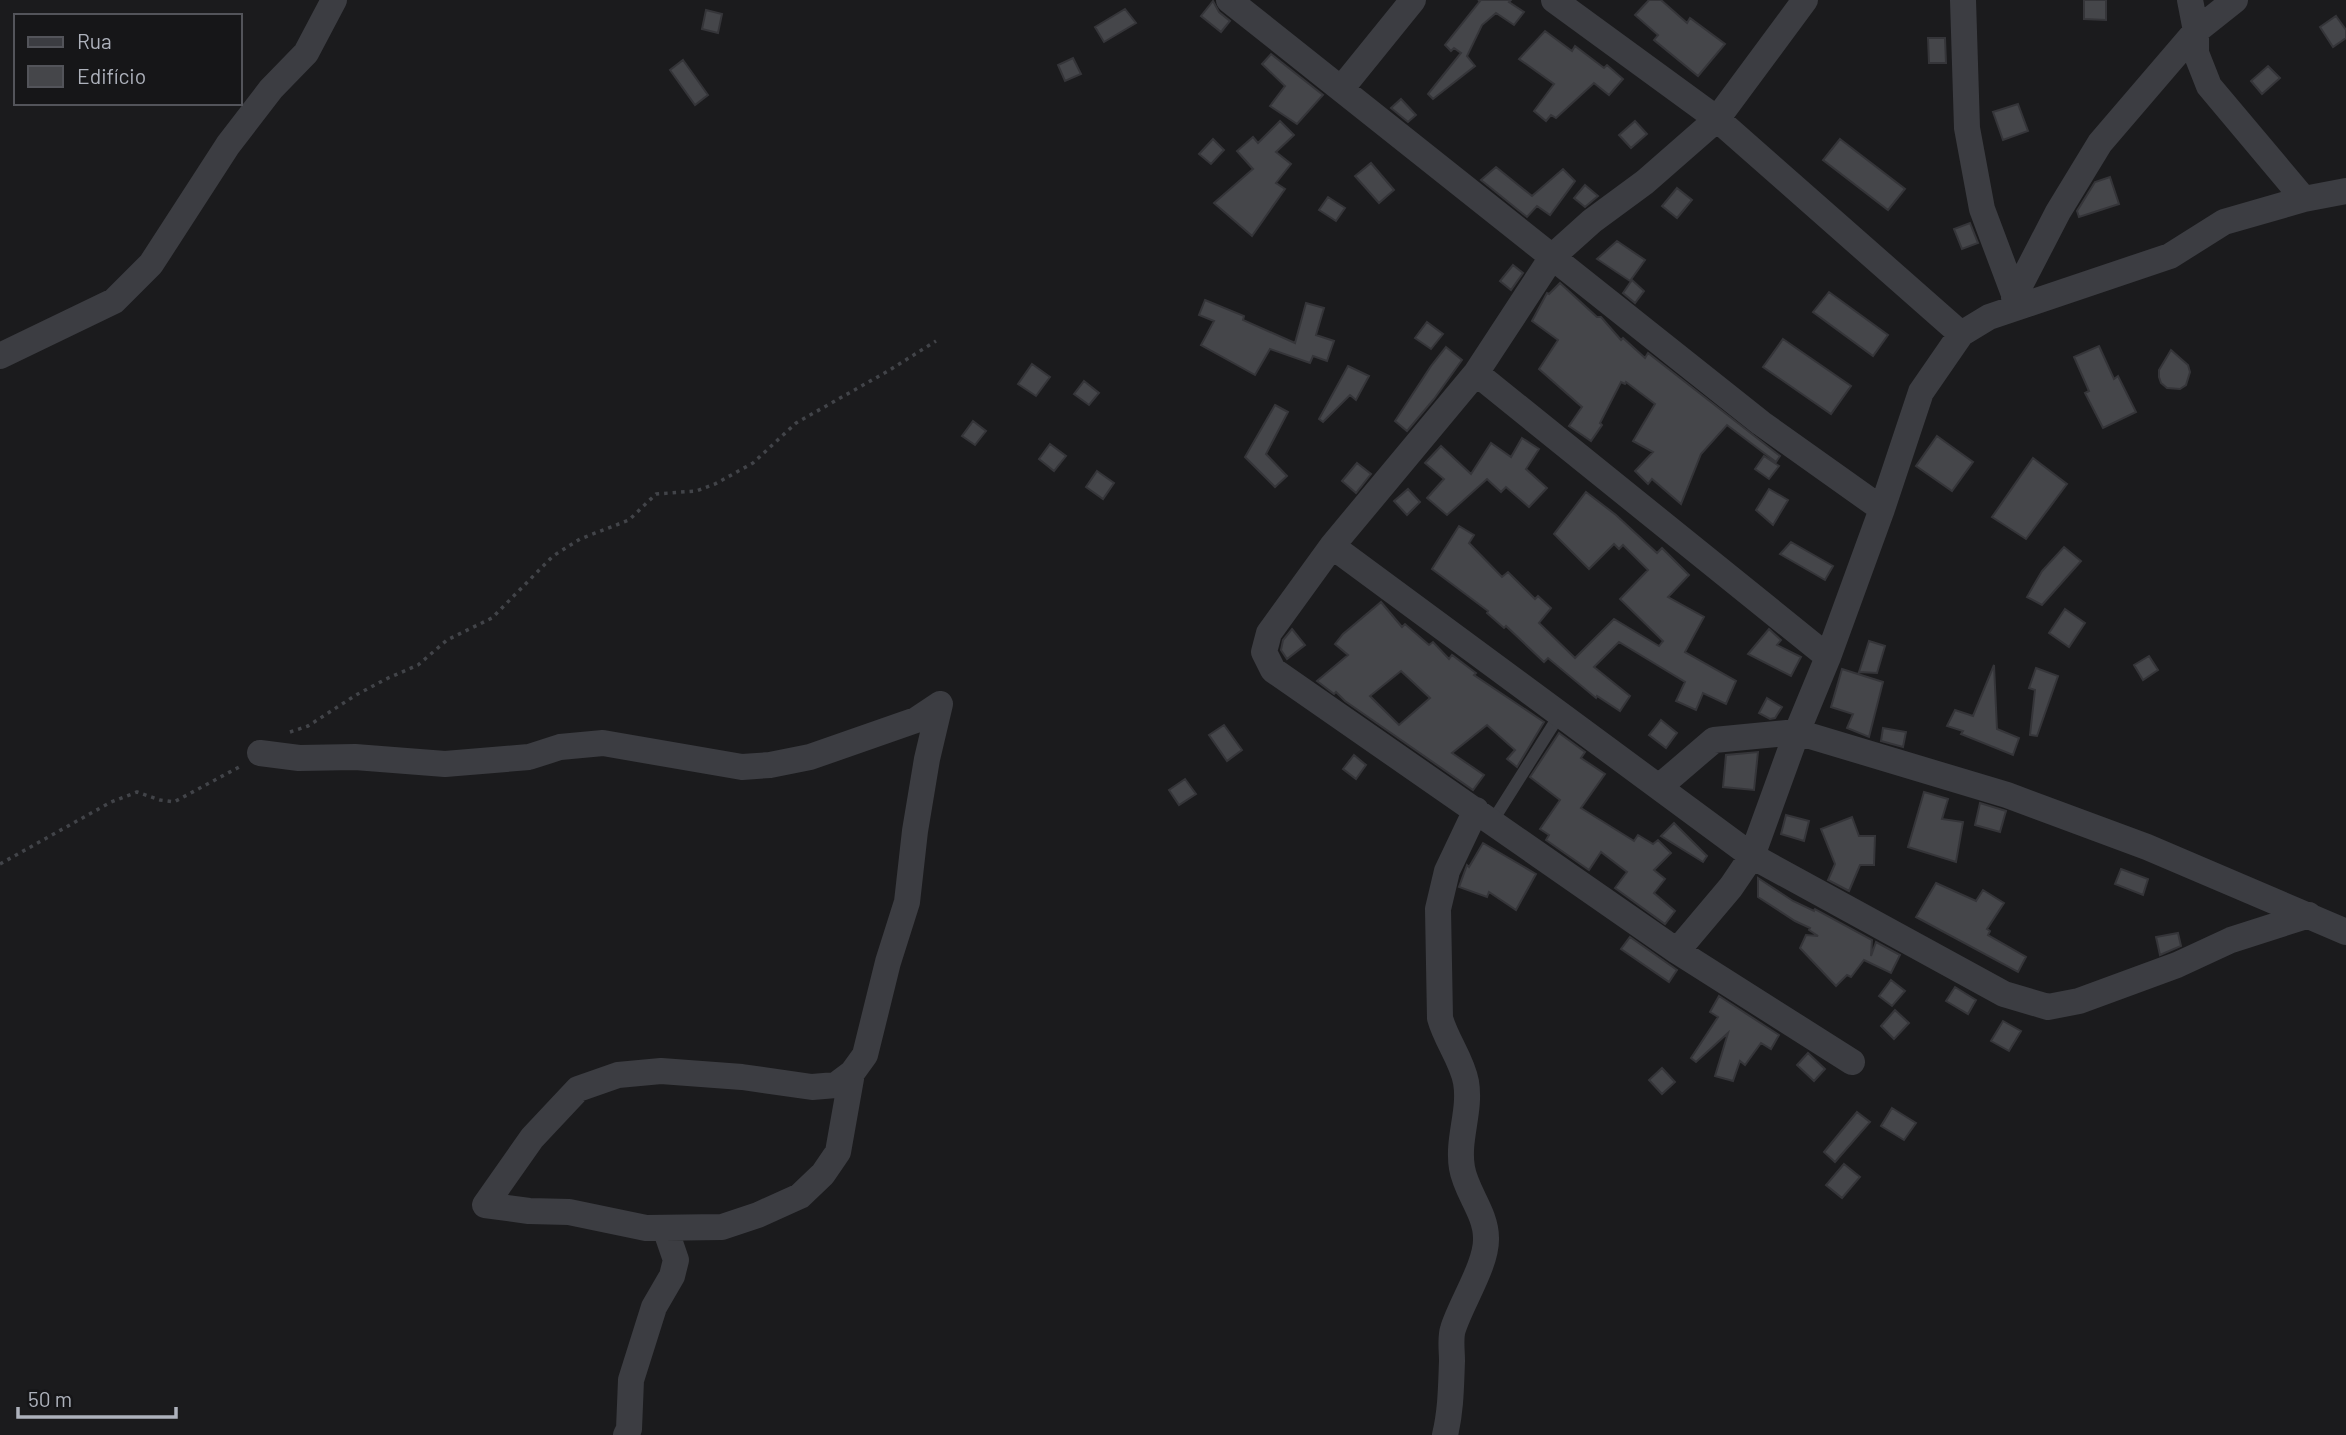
<svg xmlns="http://www.w3.org/2000/svg" width="2346" height="1435" font-family="Barlow,sans-serif">
<style>
.building{fill:#45464a;stroke:#353539;stroke-width:2;fill-rule:evenodd}
.lines{fill:none;stroke-linecap:round;stroke-linejoin:round}
.path{stroke:#424449;stroke-width:3.5;stroke-dasharray:3.5 5;stroke-linecap:butt}
.lane{stroke:#3c3d42;stroke-width:12}
.street{stroke:#3c3d42;stroke-width:26}
</style>
<rect width="100%" height="100%" fill="#1b1b1d"/>
<path class="building" d="M1478,0H1511L1509,2L1524,12L1514,25L1496,13L1482,25L1467,56L1475,66L1433,99L1428,94L1461,53L1454,48L1451,51L1445,45L1480,1Z
M1649,0H1661L1687,23L1690,18L1725,44L1698,76L1654,40L1658,35L1635,15Z
M2084,0H2106V20L2084,19Z
M1213,1L1219,12L1230,21L1221,32L1201,16Z
M1125,9L1136,23L1104,42L1095,27Z
M706,10L722,14L718,33L702,29Z
M2336,16L2346,30V38L2333,47L2320,27Z
M1545,31L1572,51L1575,46L1604,68L1607,65L1623,79L1609,95L1594,83L1556,118L1551,115L1546,121L1534,111L1554,84L1519,59Z
M1928,38H1945L1946,63H1929Z
M1271,54L1323,95L1297,124L1270,106L1285,86L1262,64Z
M1073,58L1081,74L1065,81L1058,65Z
M683,60L708,95L695,105L670,70Z
M2268,66L2280,78L2262,94L2251,81Z
M1401,99L1416,115L1408,122L1391,108Z
M2018,104L2028,131L2003,140L1993,112Z
M1280,121L1294,135L1276,152L1291,164L1276,183L1285,189L1252,236L1214,203L1253,169L1237,151L1253,137L1258,143Z
M1635,121L1647,134L1631,148L1619,135Z
M1213,139L1224,150L1211,164L1199,154Z
M1840,139L1905,189L1888,210L1823,160Z
M1371,163L1394,190L1379,203L1355,176Z
M1496,167L1532,196L1563,169L1575,181L1550,215L1537,206L1527,217L1481,180Z
M2110,177L2119,204L2079,217L2077,211L2095,182Z
M1585,185L1598,196L1585,207L1574,198Z
M1677,188L1692,200L1677,218L1662,206Z
M1328,197L1345,208L1336,221L1319,210Z
M1970,223L1978,243L1962,249L1954,229Z
M1617,241L1645,260L1630,281L1597,259Z
M1513,265L1523,273L1511,290L1500,281Z
M1632,280L1644,291L1635,303L1623,293Z
M1560,283L1597,317H1601L1621,340L1623,338L1645,358L1648,353L1780,456L1776,462L1727,425L1701,454L1681,504L1652,479L1648,484L1635,471L1653,452L1633,441L1655,404L1626,382L1625,384L1621,382L1600,423L1602,425L1591,441L1569,426L1582,407L1539,369L1558,340L1532,321L1547,293L1549,294Z
M1829,292L1888,335L1873,356L1813,312Z
M1205,300L1244,316L1243,320L1295,343L1306,303L1324,308L1316,335L1334,341L1327,361L1313,356L1310,363L1270,349L1255,375L1201,345L1214,321L1199,315Z
M1427,322L1443,334L1431,349L1415,338Z
M1783,339L1851,386L1831,414L1763,367Z
M2099,346L2114,379L2118,376L2136,412L2103,428L2085,393L2089,391L2074,357Z
M1446,347L1462,360L1434,399L1407,431L1395,421L1431,366Z
M2171,350L2188,365L2190,372L2186,385L2180,389L2167,388L2161,383L2159,377V370Z
M1032,364L1050,377L1036,396L1018,384Z
M1348,366L1369,376L1356,400L1350,395L1323,422L1319,419Z
M1084,381L1099,393L1089,405L1074,394Z
M1275,405L1288,412L1266,454L1287,476L1275,487L1245,457Z
M973,421L986,431L975,445L962,436Z
M1937,436L1973,462L1952,491L1916,466Z
M1522,438L1539,449L1526,469L1547,488L1529,507L1506,487L1501,492L1487,479L1447,515L1427,498L1444,479L1425,463L1441,446L1471,474L1491,443L1511,457Z
M1050,444L1066,456L1054,471L1039,459Z
M1764,456L1779,466L1769,479L1755,469Z
M2033,458L2067,484L2026,539L1992,517Z
M1357,463L1371,474L1356,493L1342,481Z
M1097,471L1114,483L1103,499L1086,487Z
M1408,489L1420,502L1407,515L1394,501Z
M1769,489L1788,500L1773,525L1756,510Z
M1586,492L1616,515L1657,553L1662,548L1689,575L1668,597L1704,617L1685,652L1736,681L1726,704L1703,693L1696,710L1676,701L1685,682L1619,642L1594,667L1630,696L1620,711L1597,696L1596,698L1548,658L1544,662L1506,626L1504,628L1487,613L1488,611L1432,569L1459,526L1474,535L1469,543L1502,577L1508,572L1535,599L1538,596L1551,608L1539,623L1575,658L1614,619L1659,646L1663,641L1620,599L1648,570L1623,545L1619,549L1614,544L1589,569L1554,534Z
M1791,542L1833,566L1825,580L1780,554Z
M2064,547L2081,561L2042,605L2027,597L2042,571Z
M1381,602L1402,627L1405,624L1429,645L1433,642L1449,659L1452,655L1476,673L1474,675L1544,722L1517,767L1507,759L1515,750L1487,725L1452,753L1484,775L1473,790L1345,701L1336,692L1334,694L1317,681L1348,655L1335,644L1343,634ZM1401,671L1430,698L1399,725L1370,696Z
M2065,609L2085,623L2069,647L2049,633Z
M1292,629L1305,645L1287,659L1281,650L1283,640Z
M1769,629L1781,640L1777,645L1801,657L1791,676L1748,654Z
M1869,641L1885,646L1877,673L1859,672Z
M2149,656L2158,670L2143,680L2134,665Z
M1994,665L1997,729L2019,738L2013,755L1961,734L1963,731L1947,726L1955,710L1973,716Z
M2036,668L2058,676L2037,736L2030,735L2035,690L2029,688Z
M1842,669L1883,682L1869,737L1847,728L1853,714L1831,707Z
M1767,698L1782,707L1775,718L1770,719L1759,713Z
M1661,720L1677,733L1666,748L1649,735Z
M1224,725L1242,750L1227,761L1209,735Z
M1883,728L1906,732L1903,747L1881,741Z
M1559,733L1585,752L1581,758L1605,774L1581,808L1634,841L1638,835L1653,844L1658,840L1671,853L1654,870L1665,879L1654,893L1675,911L1665,924L1615,888L1627,872L1601,852L1589,870L1546,840L1549,835L1540,829L1560,800L1530,777Z
M1758,752L1754,790L1723,787L1726,755Z
M1354,755L1366,765L1356,779L1343,769Z
M1185,779L1196,794L1179,805L1169,790Z
M1924,792L1948,799L1942,819L1963,822L1956,862L1908,847Z
M1980,803L2006,811L2000,832L1975,825Z
M1786,815L1809,821L1804,841L1781,834Z
M1852,817L1859,836H1875L1874,865H1860L1849,891L1828,880L1835,864L1821,829Z
M1674,823L1707,856L1703,862L1661,836Z
M1483,843L1536,874L1516,910L1489,892L1487,897L1459,887L1467,865L1469,867Z
M2121,869L2148,879L2143,895L2115,884Z
M1758,878L1793,901L1814,911L1815,909L1872,940L1871,956L1876,942L1900,955L1891,973L1864,960L1851,977L1847,975L1836,986L1800,948L1806,935L1818,936L1809,930L1810,928L1795,921L1758,897Z
M1936,883L1976,901L1983,890L2004,903L1987,929L1990,931L1988,935L2026,957L2018,972L1916,917Z
M2178,933L2181,946L2160,955L2156,937Z
M1630,937L1677,970L1669,982L1621,949Z
M1891,980L1905,991L1892,1006L1879,996Z
M1955,987L1976,1000L1968,1014L1946,1001Z
M1719,996L1779,1035L1771,1049L1761,1043L1745,1065L1740,1061L1733,1081L1715,1076L1728,1033L1696,1062L1691,1058L1718,1017L1710,1012Z
M1895,1010L1909,1023L1894,1039L1881,1026Z
M2003,1021L2021,1031L2009,1051L1991,1041Z
M1808,1053L1825,1069L1814,1081L1797,1065Z
M1662,1068L1675,1082L1662,1094L1649,1080Z
M1892,1108L1916,1123L1904,1140L1881,1126Z
M1857,1112L1870,1122L1835,1162L1824,1152Z
M1844,1164L1860,1177L1842,1198L1826,1185Z"/>
<g class="lines">
<path class="path" d="M290,732L308,726L356,695L386,679L418,665L447,640L492,618L553,556L580,539L629,520L656,494L696,491L715,484L753,463L796,423L888,371L936,341
M0,864L111,802L137,792L160,800L174,802L241,766"/>
<path class="lane" d="M1492,822L1560,714"/>
<path class="street" d="M1229,0L1761,423L1882,509
M1554,0L1717,119L1961,334
M1805,0L1717,119L1645,182L1592,221L1552,257L1476,373L1332,546L1269,633L1264,652L1273,670L1677,951L1852,1062
M1963,0L1967,128L1982,209L2018,305
M2190,0L2196,31V53L2209,86L2304,199
M1341,89L1413,0
M2014,297L2058,212L2100,143L2196,31L2235,0
M0,356L114,301L151,264L228,145L271,89L306,53L334,0
M1476,373L1828,657
M1332,546L1752,856L2004,994L2048,1007L2079,1001L2177,965L2231,940L2309,915
M260,753L299,758L355,757L445,764L529,757L560,747L603,743L742,767L770,765L810,757L916,720L940,704
M1659,787L1714,740L1797,732L2007,795L2147,847L2346,932
M1677,951L1731,887L1752,856L1797,732L1828,657L1882,509L1921,392L1961,334L1989,317L2170,256L2224,222L2304,199L2346,191
M852,1073L838,1152L823,1174L800,1196L758,1215L722,1227L646,1228L569,1212L529,1211L485,1205L532,1138L578,1089L618,1075L661,1071L742,1077L812,1087L836,1085L852,1073L865,1055L888,962L907,902L915,831L927,759L940,704
M626,1435L629,1429L631,1380L654,1307L672,1276L676,1260L665,1228
M1445,1435C1451,1410 1451,1386 1452,1361C1452,1350 1450,1338 1453,1329C1461,1303 1487,1264 1486,1238C1486,1213 1466,1192 1462,1168C1457,1139 1471,1111 1466,1082C1462,1060 1446,1040 1440,1018L1438,909L1447,871L1476,810"/>
</g>
<rect x="14" y="14" width="228" height="91" fill="#161618" stroke="#53545a" stroke-width="2"/>
<rect x="28" y="37" width="35" height="10" fill="#3c3d42" stroke="#53545a" stroke-width="2"/>
<text x="77" y="49" font-size="21" fill="#aeb2bc">Rua</text>
<rect x="28" y="66" width="35" height="21" fill="#45464a" stroke="#53545a" stroke-width="2"/>
<text x="77" y="84" font-size="21" fill="#aeb2bc">Edifício</text>
<path d="M18 1407v10h158v-10" fill="none" stroke="#aeb2bc" stroke-width="3.5"/>
<text x="28" y="1407" font-size="21" fill="#aeb2bc" stroke="#161618" stroke-width="5" paint-order="stroke">50 m</text>
</svg>
